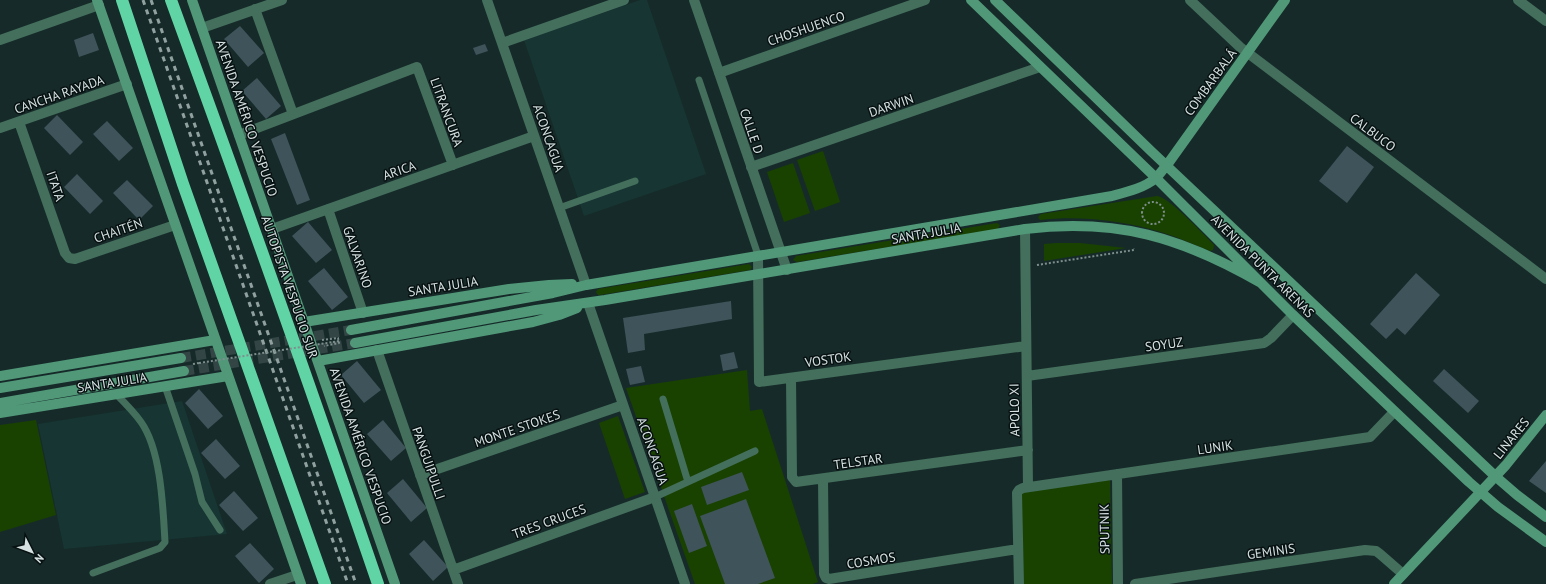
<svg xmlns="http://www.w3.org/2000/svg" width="1546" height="584" font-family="'PT Sans',sans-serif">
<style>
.built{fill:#163533}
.green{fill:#194201}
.building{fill:#3f535a}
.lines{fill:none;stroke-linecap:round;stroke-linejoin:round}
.secondary-tunnel{stroke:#334645;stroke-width:10;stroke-dasharray:10 5;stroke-linecap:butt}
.path{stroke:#7d8e8d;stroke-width:2;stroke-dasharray:2 2;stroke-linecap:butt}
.lane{stroke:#446f5c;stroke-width:7}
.street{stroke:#446f5c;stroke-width:10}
.secondary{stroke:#519879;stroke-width:10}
.highway{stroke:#60d4a5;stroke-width:12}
.rail{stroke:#91a1a0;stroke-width:3;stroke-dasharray:5 5;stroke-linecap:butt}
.path-bridge{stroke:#7d8e8d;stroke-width:2;stroke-dasharray:2 2;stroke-linecap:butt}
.labels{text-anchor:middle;stroke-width:3;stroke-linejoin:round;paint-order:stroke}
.street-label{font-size:13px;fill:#d5e2e1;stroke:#081111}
</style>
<rect width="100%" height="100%" fill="#162b29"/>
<path class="built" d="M640,0H647L706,174L584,216L524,40Z
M182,401L227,534L64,549L38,424Z"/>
<path class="green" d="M823,151L840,202L815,211L797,160Z
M793,163L810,213L784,222L767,172Z
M1157,196C1169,197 1204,235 1214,245L1213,250L1210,251C1195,245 1180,238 1164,233C1126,221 1080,215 1040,220L1038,217L1041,214Z
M997,223L1000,225L998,229L797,262L793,260L796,256Z
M1056,243H1080L1126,248L1044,261V244Z
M749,264L752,267L750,270L600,295H598L596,292L598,289Z
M747,370L750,411L762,409L818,582L813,584H695L626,388Z
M618,416L645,492L625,499L599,423Z
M36,420L56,515L0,532V425Z
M1110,480L1112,584H1023L1021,496L1024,492Z"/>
<path class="building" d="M240,26L264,53L248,67L224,39Z
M93,33L99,50L79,57L74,40Z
M485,44L488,51L476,55L473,48Z
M257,78L281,106L266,119L242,91Z
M57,115L83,142L70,155L44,128Z
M107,121L133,148L119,161L93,134Z
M285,133L310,200L297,205L271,139Z
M1347,146L1374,167L1347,203L1319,181Z
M77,174L103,201L90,214L64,187Z
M127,180L153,206L139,220L113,193Z
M308,222L332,250L316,263L292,236Z
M324,268L348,297L332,310L308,281Z
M1416,273L1440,295L1405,335L1397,328L1386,339L1370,324Z
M731,301L732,319L644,334L645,350L628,353L623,318Z
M734,352L738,368L723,371L720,355Z
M357,361L381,390L364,403L341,375Z
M641,366L645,382L630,385L626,369Z
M1444,369L1479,401L1468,413L1433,381Z
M199,389L223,416L208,429L185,403Z
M383,420L406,448L391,461L367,434Z
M216,439L240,466L225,479L201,453Z
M1546,461V493L1529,481Z
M742,472L749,490L707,505L701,487Z
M403,479L427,508L411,522L387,493Z
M234,491L258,518L243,531L219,505Z
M746,499L775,578L758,584H725L700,516Z
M692,504L707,546L689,553L674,511Z
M424,540L448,567L433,581L409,554Z
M250,543L274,569L259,583L235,556Z"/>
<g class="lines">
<path class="secondary-tunnel" d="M181,358L351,330
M184,371L355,343"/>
<path class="path" d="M1142 213a11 11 0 1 1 22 0a11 11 0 1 1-22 0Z
M1037,265L1134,250V248
M322,340L338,338L339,343L324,346
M333,342L339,341
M193,364L199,363"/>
<path class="lane" d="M699,80L758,255
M559,208L635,181
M165,386L195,474L202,502L220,530
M663,399L688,482
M655,497L755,451
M93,573L160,548L165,542C163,507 161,450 141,422C134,412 125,403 116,394"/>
<path class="street" d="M487,0L586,285
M694,0L787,270
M1190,0L1240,47L1546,279
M1518,0L1546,21
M255,9L293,114
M202,28L282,0
M0,40L99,5
M502,43L624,0
M719,73L925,0
M19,122L65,253L69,258L75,259L175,225
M0,128L127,84
M239,135L417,67L453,165
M751,167L1040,67
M328,209L363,313
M272,229L534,136
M1025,229L1028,487
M758,255L759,382L1026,346
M588,303L685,584
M377,350L458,584
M1027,376L1264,343L1271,338L1293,315
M791,378L792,477L796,482L1028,450
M1117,474L1118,584
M420,475L623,405
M823,479L824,574L826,578L829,579L1018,549
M453,570L655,497
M270,584L297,575
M1019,584L1017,493L1019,490L1023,488L1370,437L1394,412
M1135,584L1365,550L1376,551L1380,554L1403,574"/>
<path class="secondary" d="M97,0L301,584
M192,0L395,584
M971,0L1156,178L1293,315L1469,482L1498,507L1546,542
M995,0L1152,152L1495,476L1517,495L1546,517
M304,322L509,289L549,285L572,284
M351,330L553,293L586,285L1112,196C1127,192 1144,188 1156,178C1160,174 1163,169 1167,165L1285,0
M355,343L536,310L605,300L1025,229C1117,218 1181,237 1261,283
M318,361L533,322L559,315L577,308
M0,376L215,340
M0,388L181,358
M0,403L184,371
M0,413L228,376
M1394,584L1506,465L1546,415"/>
<path class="highway" d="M122,0L183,184L325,584
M171,0C242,194 311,388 378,584"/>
<path class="rail" d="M143,0L348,584
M151,0L356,584"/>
<path class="path-bridge" d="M199,363L333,342"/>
</g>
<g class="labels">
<g class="street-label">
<text transform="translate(806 28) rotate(-19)" y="5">CHOSHUENCO</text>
<text transform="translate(1210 82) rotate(-54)" y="5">COMBARBALÁ</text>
<text transform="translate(59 94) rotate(-19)" y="5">CANCHA RAYADA</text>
<text transform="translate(891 105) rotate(-19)" y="5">DARWIN</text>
<text transform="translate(447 112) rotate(70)" y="5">LITRANCURA</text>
<text transform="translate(247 118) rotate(71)" y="5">AVENIDA AMÉRICO VESPUCIO</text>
<text transform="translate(752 131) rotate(71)" y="5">CALLE D</text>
<text transform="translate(1373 132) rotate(37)" y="5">CALBUCO</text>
<text transform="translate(549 138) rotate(71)" y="5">ACONCAGUA</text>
<text transform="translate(399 170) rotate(-19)" y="5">ARICA</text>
<text transform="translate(56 186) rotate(71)" y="5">ITATA</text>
<text transform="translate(118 230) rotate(-19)" y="5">CHAITÉN</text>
<text transform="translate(926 233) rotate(-10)" y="5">SANTA JULIA</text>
<text transform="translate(358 257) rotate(71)" y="5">GALVARINO</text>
<text transform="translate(1263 266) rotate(45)" y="5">AVENIDA PUNTA ARENAS</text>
<text transform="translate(443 286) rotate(-9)" y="5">SANTA JULIA</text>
<text transform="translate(290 287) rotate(71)" y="5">AUTOPISTA VESPUCIO SUR</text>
<text transform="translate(1164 344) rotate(-8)" y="5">SOYUZ</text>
<text transform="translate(828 359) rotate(-8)" y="5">VOSTOK</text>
<text transform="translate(112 382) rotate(-9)" y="5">SANTA JULIA</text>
<text transform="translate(1014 410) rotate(-91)" y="5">APOLO XI</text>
<text transform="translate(517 428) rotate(-19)" y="5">MONTE STOKES</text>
<text transform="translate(1511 438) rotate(-51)" y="5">LINARES</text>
<text transform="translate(361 446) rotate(71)" y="5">AVENIDA AMÉRICO VESPUCIO</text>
<text transform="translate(1215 447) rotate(-8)" y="5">LUNIK</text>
<text transform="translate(653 451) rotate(71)" y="5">ACONCAGUA</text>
<text transform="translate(858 461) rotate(-8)" y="5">TELSTAR</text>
<text transform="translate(429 463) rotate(71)" y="5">PANGUIPULLI</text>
<text transform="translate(549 521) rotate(-20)" y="5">TRES CRUCES</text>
<text transform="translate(1104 529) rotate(-91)" y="5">SPUTNIK</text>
<text transform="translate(1271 551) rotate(-8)" y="5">GEMINIS</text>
<text transform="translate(871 560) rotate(-9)" y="5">COSMOS</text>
</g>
</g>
<g transform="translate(32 552) rotate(132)" stroke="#081111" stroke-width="3" paint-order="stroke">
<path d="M0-3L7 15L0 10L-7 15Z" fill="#d5e2e1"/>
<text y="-6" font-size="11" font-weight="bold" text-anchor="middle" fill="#d5e2e1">N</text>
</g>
</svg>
